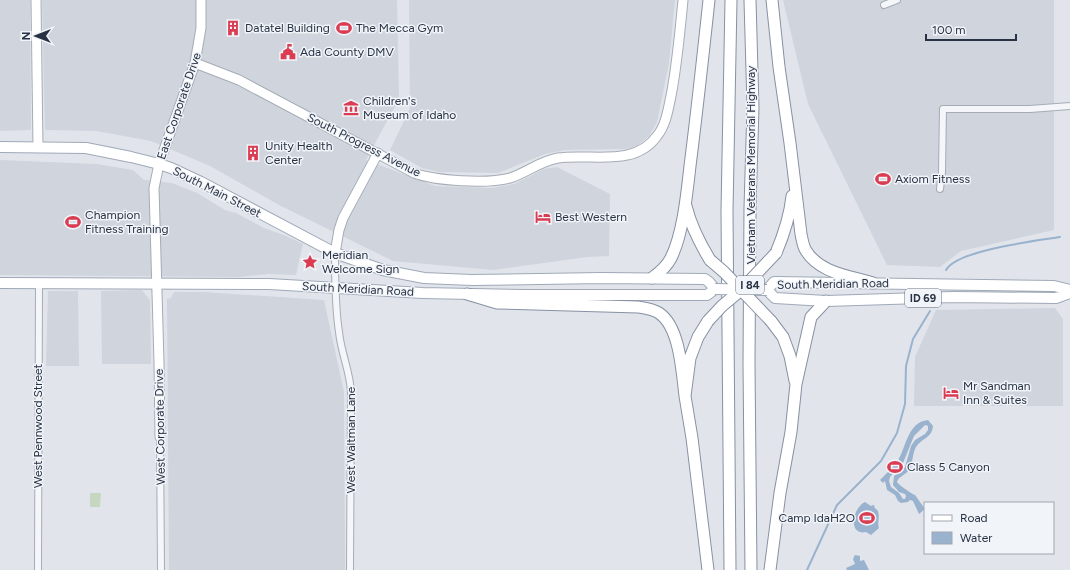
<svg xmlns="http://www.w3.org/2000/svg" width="1070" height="570" font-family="Figtree,sans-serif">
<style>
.built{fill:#cfd4dd}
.green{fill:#c6d6c1}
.water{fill:#99b2ce;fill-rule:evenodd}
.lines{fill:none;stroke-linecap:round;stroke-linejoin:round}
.stream{stroke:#99b2ce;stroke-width:2}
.street-casing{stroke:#a6acb6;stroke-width:8}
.secondary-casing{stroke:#a6acb6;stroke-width:11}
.primary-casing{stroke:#9fa9b8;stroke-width:12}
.highway-casing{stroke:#8791a3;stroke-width:13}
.street{stroke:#f4f6f9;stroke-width:6}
.secondary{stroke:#fff;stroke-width:9}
.primary{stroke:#fff;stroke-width:10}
.highway{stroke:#fff;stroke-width:11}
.primary-bridge-casing{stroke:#9fa9b8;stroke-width:12;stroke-linecap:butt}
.highway-bridge-casing{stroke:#8791a3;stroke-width:13;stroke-linecap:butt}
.primary-bridge{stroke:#fff;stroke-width:10}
.highway-bridge{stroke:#fff;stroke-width:11}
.labels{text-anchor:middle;stroke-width:3;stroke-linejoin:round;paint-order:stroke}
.shield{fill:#f1f4f8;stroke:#646c7a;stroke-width:1}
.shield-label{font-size:11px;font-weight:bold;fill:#283244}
.poi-label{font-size:12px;fill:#283244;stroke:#f1f4f8;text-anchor:start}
.street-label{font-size:12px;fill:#283244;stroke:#f1f4f8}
</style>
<rect width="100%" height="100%" fill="#e1e5eb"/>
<path class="built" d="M0,0H30L31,130L0,131Z
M42,0H397L399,99L366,160L435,186L491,188L514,184L544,169L557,167L610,194L609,256L587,257L493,270L393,261L279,205L210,166L151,141L96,131L45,130Z
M409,0H675L669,63L657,122L649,136L637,146L625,149L565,150L545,154L498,173L439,172L422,168L390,150L410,108Z
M783,0H1054V230L961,251L940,267L887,265L808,104Z
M0,160L97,164L133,170L144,180L172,183L197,193L225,210L236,213L264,228L286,236L303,244L296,275L269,274L238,277L0,275Z
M142,290L150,300L151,364H102L101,291Z
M48,291H78L79,366H46Z
M174,292H203L324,300L344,392L345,570H169L167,299L171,298Z
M1055,308L1063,319V406H914L915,357L936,310Z"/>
<path class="green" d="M90,493H101L100,507H90Z"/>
<path class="water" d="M928,420L933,426C932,438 922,438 916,447C912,454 913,466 908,471C904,476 899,476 897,482C899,485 912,494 915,495L925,509L919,514L913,501L910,500L908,502L901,503L898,501L895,495L887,490L885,481L883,483L880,480C886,474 892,468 897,462C906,449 907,422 928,420ZM925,425L928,426V430L925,434L915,440L911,446L905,467L894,476L893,485L899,492L905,494L906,496L905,499H903L899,493L891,487L889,481L890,477L903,463L914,436Z
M865,502L871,506L873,505L875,506L874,507L878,511C880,517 877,525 879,528L871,535L866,532C847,536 853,507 865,502Z
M855,555L860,556V561L864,560L869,570H847L846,568L855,564L853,559Z"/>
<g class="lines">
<path class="stream" d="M946,270C957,250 1036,241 1060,237
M807,570L837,505L881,461L897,433L905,404L906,366L913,339L930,311"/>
<defs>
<path id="street" d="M884,5L897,0
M940,189L942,172L943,109H1030L1070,106
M335,253C335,279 335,306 339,332C341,353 350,371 351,392L350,570
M160,437L161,570
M38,570L39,283"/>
<path id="secondary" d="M36,0L38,147
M195,63L239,80L414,173C436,181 487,184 510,178C526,173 540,161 558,158C591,153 634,168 657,136C666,125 668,110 671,96C677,65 680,32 683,0
M335,253L339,230L343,218L378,153
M160,437L159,362L154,188L159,164L195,63L201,28V0"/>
<path id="primary" d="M0,147L86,148L131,157L159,164L171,168L201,182L335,253L383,270L424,278L472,280L601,278L705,279L709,282L715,289L707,295H524L423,293L269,284L0,283
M1070,290L1054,286L774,282L767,290L775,298L826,301L953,297L1056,298L1070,293"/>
<path id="highway" d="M750,0L753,107L750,208L749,364L751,570
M772,0L779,67L790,143L801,234C802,239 803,245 805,249C818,273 850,276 873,283
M686,206C691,226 699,242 710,260
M776,253C784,234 790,216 792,196
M652,278C659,273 667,266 671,258C683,234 687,193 690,166C697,111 703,56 709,0
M467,294L497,303L638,307C645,308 653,309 659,313C680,327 682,372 685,396
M771,321L783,337L790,356L795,381
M708,570L692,438L685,396L690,358L698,337L708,321
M730,570L727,211L731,0
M770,570L780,493L791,432L796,384L811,317L826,301"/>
</defs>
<use href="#street" class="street-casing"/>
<use href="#secondary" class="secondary-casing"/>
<use href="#primary" class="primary-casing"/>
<use href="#highway" class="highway-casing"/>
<use href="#street" class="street"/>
<use href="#secondary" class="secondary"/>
<use href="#primary" class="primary"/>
<use href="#highway" class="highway"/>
<defs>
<path id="primary-bridge" d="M715,289L767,290"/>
<path id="highway-bridge" d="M710,260L724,272L771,321
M708,321L722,306L741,290L776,253"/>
</defs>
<use href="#primary-bridge" class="primary-bridge-casing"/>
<use href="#highway-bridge" class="highway-bridge-casing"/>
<use href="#primary-bridge" class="primary-bridge"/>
<use href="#highway-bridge" class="highway-bridge"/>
</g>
<defs>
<symbol id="building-bare" viewBox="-9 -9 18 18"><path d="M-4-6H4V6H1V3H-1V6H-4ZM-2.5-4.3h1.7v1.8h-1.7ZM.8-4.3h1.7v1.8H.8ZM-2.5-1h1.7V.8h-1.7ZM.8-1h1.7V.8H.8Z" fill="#da3c51" stroke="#f1f4f8" stroke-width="2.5" paint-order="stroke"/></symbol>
<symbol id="stadium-bare" viewBox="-9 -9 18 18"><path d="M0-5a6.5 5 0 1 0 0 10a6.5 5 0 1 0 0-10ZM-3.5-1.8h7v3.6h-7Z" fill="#da3c51" stroke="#f1f4f8" stroke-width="2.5" paint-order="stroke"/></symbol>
<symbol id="civic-bare" viewBox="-9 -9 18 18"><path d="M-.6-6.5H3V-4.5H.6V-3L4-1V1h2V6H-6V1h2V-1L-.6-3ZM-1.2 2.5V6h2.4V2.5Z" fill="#da3c51" stroke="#f1f4f8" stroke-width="2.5" paint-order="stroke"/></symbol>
<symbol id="museum-bare" viewBox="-9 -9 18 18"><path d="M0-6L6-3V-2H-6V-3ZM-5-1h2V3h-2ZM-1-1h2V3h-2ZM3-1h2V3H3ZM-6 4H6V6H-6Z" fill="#da3c51" stroke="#f1f4f8" stroke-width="2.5" paint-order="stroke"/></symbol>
<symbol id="hotel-bare" viewBox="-9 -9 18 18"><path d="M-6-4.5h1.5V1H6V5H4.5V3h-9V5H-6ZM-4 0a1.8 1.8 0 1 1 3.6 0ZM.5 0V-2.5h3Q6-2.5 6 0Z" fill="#da3c51" stroke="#f1f4f8" stroke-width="2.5" paint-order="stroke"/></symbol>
<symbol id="sight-bare" viewBox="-9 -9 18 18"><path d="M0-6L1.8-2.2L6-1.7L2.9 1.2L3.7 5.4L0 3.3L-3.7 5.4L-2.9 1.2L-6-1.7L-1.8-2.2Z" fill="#da3c51" stroke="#f1f4f8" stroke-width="2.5" paint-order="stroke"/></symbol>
</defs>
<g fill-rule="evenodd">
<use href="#building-bare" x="222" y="17" width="22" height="22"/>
<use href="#stadium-bare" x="333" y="17" width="22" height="22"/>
<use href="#civic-bare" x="277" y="41" width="22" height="22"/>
<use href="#museum-bare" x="340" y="97" width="22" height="22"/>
<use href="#building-bare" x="242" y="142" width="22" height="22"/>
<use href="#stadium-bare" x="872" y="168" width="22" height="22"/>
<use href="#hotel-bare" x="532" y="206" width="22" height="22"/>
<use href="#stadium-bare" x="62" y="211" width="22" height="22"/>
<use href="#sight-bare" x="299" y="251" width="22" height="22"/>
<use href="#hotel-bare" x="940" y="382" width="22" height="22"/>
<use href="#stadium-bare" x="884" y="456" width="22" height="22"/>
<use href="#stadium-bare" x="856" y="507" width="22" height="22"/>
</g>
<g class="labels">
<g class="shield">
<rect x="736" y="276" width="28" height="18" rx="3"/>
<rect x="905" y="289" width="36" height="18" rx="3"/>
</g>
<g class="shield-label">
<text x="750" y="289">I 84</text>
<text x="923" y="302">ID 69</text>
</g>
<g class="poi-label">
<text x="245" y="32">Datatel Building</text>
<text x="356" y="32">The Mecca Gym</text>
<text x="300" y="56">Ada County DMV</text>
<text x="363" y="105">Children's<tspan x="363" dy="14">Museum of Idaho</tspan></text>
<text x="265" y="150">Unity Health<tspan x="265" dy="14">Center</tspan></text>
<text x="895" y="183">Axiom Fitness</text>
<text x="85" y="219">Champion<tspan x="85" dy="14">Fitness Training</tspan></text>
<text x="555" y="221">Best Western</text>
<text x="322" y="259">Meridian<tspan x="322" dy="14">Welcome Sign</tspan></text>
<text x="963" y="390">Mr Sandman<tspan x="963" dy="14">Inn &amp; Suites</tspan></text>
<text x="907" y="471">Class 5 Canyon</text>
<text x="855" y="522" text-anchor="end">Camp IdaH2O</text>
</g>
<g class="street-label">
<text transform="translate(179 106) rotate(-71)" y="4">East Corporate Drive</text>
<text transform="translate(364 145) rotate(27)" y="4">South Progress Avenue</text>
<text transform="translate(751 165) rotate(-90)" y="4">Vietnam Veterans Memorial Highway</text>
<text transform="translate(217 192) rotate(27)" y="4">South Main Street</text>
<text transform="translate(833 284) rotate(-1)" y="4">South Meridian Road</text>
<text transform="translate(358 289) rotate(3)" y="4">South Meridian Road</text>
<text transform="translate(38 426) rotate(-90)" y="4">West Pennwood Street</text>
<text transform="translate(160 427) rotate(-91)" y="4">West Corporate Drive</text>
<text transform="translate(351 440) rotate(-90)" y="4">West Waltman Lane</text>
</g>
</g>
<rect x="924" y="502" width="130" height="52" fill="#f1f4f8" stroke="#a1a6b0"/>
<rect x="932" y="515" width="20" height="6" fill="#ffffff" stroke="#a1a6b0"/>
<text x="960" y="522" font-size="12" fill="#283244">Road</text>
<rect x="932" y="532" width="20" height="12" fill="#99b2ce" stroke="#a1a6b0"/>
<text x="960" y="542" font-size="12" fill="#283244">Water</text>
<g transform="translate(36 36) rotate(270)" stroke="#f1f4f8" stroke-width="3" paint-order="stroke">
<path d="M0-3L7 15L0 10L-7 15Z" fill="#283244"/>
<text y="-6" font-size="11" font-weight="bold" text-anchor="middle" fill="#283244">N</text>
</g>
<path d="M926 34v6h90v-6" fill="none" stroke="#283244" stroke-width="2"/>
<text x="932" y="34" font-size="12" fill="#283244" stroke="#f1f4f8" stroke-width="3" paint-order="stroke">100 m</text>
</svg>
